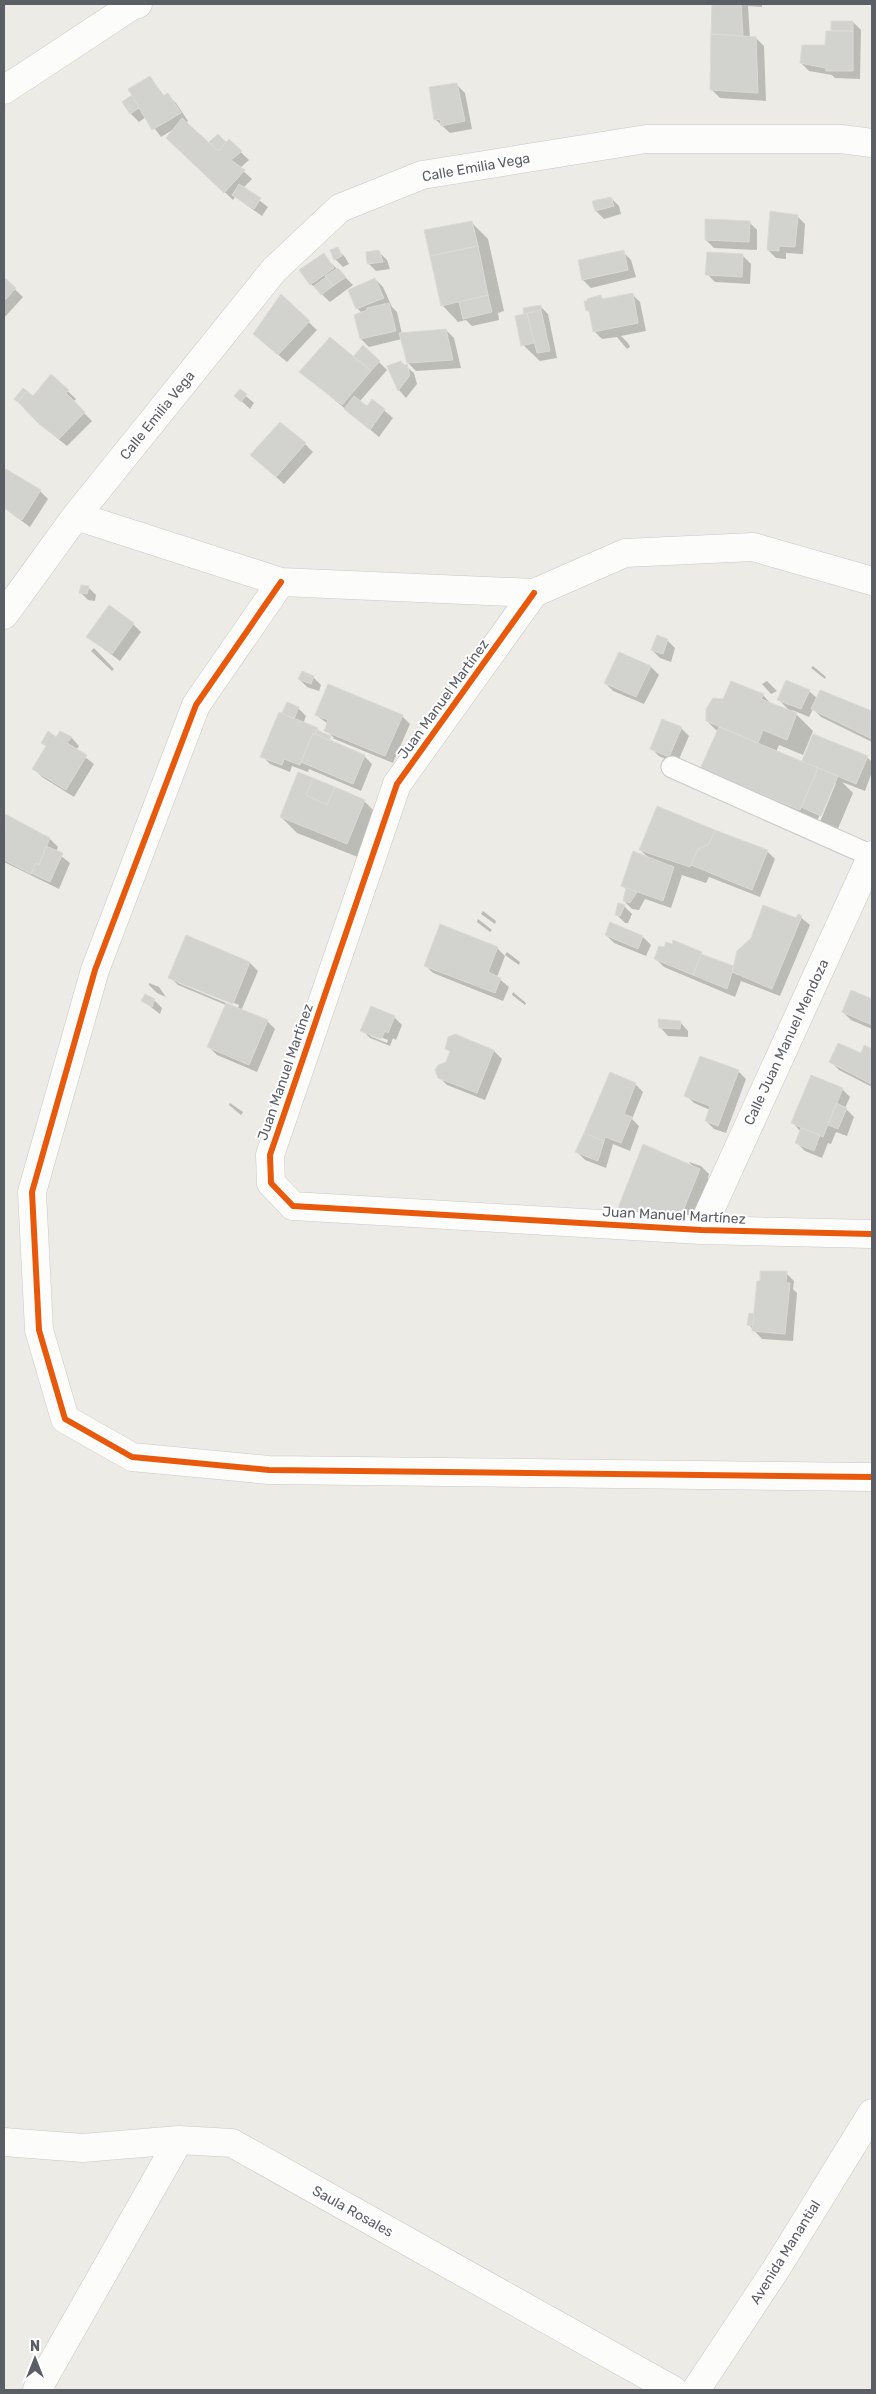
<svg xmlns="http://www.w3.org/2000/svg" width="876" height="2394" font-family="Rubik,sans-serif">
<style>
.shadow{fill:#0003;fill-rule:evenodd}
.building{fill:#d2d2ce;stroke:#dcdad4}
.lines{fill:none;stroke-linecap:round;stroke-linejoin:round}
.service-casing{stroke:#c8c9c8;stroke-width:23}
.minor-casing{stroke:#c8c9c8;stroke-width:29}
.secondary-casing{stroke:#c8c8c8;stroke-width:29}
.service{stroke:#fcfcfb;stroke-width:21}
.minor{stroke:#fcfcfb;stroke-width:28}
.secondary{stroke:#fcfcfb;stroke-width:28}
.cycleway-casing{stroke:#fff;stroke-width:9}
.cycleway{stroke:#e8590c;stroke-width:6}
.labels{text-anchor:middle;stroke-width:4;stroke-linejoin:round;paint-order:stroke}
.street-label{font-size:14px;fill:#5b5e65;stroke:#fff}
</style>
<rect width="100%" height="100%" fill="#ecebe5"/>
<path class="shadow" d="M713,4H762V7L748,6L750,38H756L764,46L766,101L720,98L712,90Z
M853,22L861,30L860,79L835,78L832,75L809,71L801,63L826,47L832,32Z
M150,77L165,97L168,95L176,103L188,121L186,123L209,144L218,135L226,143L229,141L249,160L240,168L252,179L243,188L268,207L262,216L235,197L233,200L176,145L174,129L161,137L146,117L139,122L131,114L124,102L134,96Z
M457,85L465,93L472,129L450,133L435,119Z
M611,198L619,206L621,214L604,219L596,211Z
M797,216L805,224L803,254L786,253V259L776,258L768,250Z
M749,222L757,230V250L714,248L706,240Z
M472,223L488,239L504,311L498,313L499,320L472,326L466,320L458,322L442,305Z
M337,249L345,257L349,264L343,267L335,259Z
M379,252L387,260L390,269L376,271L368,263Z
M623,252L631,260L636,277L591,288L583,280Z
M323,255L353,285L330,302L311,284Z
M743,256L751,264L750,284L715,282L707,274Z
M4,279L23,297L4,318Z
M375,279L383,287L392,307L397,312L402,334L446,330L454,338L461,368L416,371L408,363L402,339L369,347L361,339L362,313L357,308Z
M632,294L640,302L646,331L621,336L628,343L630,347L627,349L617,337L602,339L594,331L591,314L587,310L600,296L604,300Z
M281,296L317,330L287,362L263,342Z
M540,306L548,314L557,358L540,361L523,345L524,309Z
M364,347L387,370L360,401L368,407L373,401L393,418L379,437L301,372L353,358Z
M401,362L414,373L417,384L406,398L399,390L389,367Z
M52,376L76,399L73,402L92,421L67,446L48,431L16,399L33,397Z
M240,391L254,403L250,409L236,396Z
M305,444L313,452L284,484L260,463Z
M6,470L40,491L48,499L30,527L4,508V474Z
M88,587L96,595L95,601L88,600L80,592Z
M133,624L141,632L120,661L88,637Z
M667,640L675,648L671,662L660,658L652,650Z
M94,648L114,669L112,671L91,651Z
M620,654L651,667L659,675L644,704L613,691L605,683Z
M813,666L826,677L825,679L811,668Z
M313,677L321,685L319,691L307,687L299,679Z
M767,681L777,691L771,694L762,684Z
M809,691L818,699L821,691L872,713V742L821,717L813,709L809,717L792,710L813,731L803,755L779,745L776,752L803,763L814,736L867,757L872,762V772L865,791L842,782L853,793L837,831L718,785V732L707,721L724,700L763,695L772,705L791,712L779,700ZM834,783H836L820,822L817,821Z
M288,704L298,708L306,716L303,724L317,729L339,746L364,756L372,764L361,791L309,769L308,772L292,766L290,772L270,764L262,756Z
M316,715L402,716L410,724L393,763L332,738H334L326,730L328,724Z
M681,728L689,736L677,764L659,756L651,748Z
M60,732L72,738L79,746L76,750L94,764L74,797L42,777L34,769L47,747L42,742L56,738Z
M364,801L380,817L363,859L297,833L281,817Z
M658,808L767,851L775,859L760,897L709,877L706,883L682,875L671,908L645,899L639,910L632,909L624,901L627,890L622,886L650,859L640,850Z
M6,816L50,839L58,847L56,852L70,863L59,889L4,862V821Z
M624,906L632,914L628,923H625L617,915Z
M483,911L496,921L495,924L481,914Z
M799,916L810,925L780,996L741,981L735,997L664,967L656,959L701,953L705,956L734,967L797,919Z
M478,919L492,930L490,932L477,922Z
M610,923L643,937L651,945L646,956L614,943L606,935Z
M187,937L250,963L258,971L241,1011L267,1021L275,1029L257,1072L217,1055L209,1047L226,1005L178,985L170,977ZM178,980L239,1005L238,1008L178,983Z
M497,948L505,956L497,977L509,987L503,1001L433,973L425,965Z
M507,952L520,962L519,965L505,955Z
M149,983L159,987L166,997L157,993L149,985Z
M513,992L526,1003L525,1005L512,995Z
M852,992L872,1000V1029L851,1020L843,1012Z
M154,1000L162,1008L160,1014L143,1001Z
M394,1017L402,1025L396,1040L393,1038L390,1046L370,1038L362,1030ZM370,1033L388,1040L387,1043L370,1036Z
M680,1022L688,1031V1037L668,1036L660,1027Z
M455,1035L494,1051L502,1059L485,1100L447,1085L439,1077L451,1052L446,1048Z
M865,1047L872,1051V1087L839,1070L831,1062L862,1055Z
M738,1071L746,1079L726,1133L714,1129L706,1121L710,1110L694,1103L686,1095Z
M635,1084L643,1092L632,1119L639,1126L630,1151L613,1144L606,1168L585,1160L577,1152Z
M842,1089L850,1097L845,1108L854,1117L847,1136L836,1132L831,1144L828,1143L822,1158L805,1151L797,1143L801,1132L793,1123Z
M230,1103L243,1112L241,1115L229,1105Z
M689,1162L701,1166L709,1174L708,1178L716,1186L697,1231L636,1223L620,1207L693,1167Z
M786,1273L794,1281L793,1289L797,1293L793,1341L762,1339L749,1325Z"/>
<path class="building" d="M712,4H741L743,36L711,34Z
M831,21H853V31H831Z
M826,31H853V71H826V68L800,63L802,45H825Z
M711,34L756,37L758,93L710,90Z
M150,76L163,96L168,93L181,113L152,130L128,89Z
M457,83L465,121L441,126L440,119L434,120L429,87Z
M132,95L139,108L130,114L122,102Z
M182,118L218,151L229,139L242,151L231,160L245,170L224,193L166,138Z
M218,134L226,142L218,151L209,142Z
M239,184L261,198L254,209L232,195Z
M611,197L614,206L595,211L592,201Z
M770,211L798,215L795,247L779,246V251L767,250Z
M705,219L750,221L749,242L705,240Z
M472,221L478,246L430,256L424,230Z
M478,246L488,295L441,306L430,256Z
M338,247L342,256L334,260L330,250Z
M379,250L383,262L367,264L366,252Z
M624,250L628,270L582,280L578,260Z
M707,252L743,254L742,277L705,275Z
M324,253L334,268L310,285L299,270Z
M338,268L346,277L333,286L325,276Z
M4,277L16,288L4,301Z
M326,277L333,286L321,295L314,286Z
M375,278L384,298L356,309L348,290Z
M633,293L638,323L593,332L589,310L586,311L584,301H587V299L601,295L602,299Z
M281,294L310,321L278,355L253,334Z
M488,295L492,312L463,319L459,302Z
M389,303L396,331L360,339L354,315L367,310V308Z
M541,305V310L524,314L523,308Z
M541,310L550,351L537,353L527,313Z
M527,313L534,343L521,346L515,316Z
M446,329L453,360L407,363L399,333Z
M330,337L371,371L342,405L299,372Z
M363,345L380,361L371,371L353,357Z
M401,361L403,366L407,364L410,375L398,391L387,366Z
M51,374L69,390L66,393L85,412L59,439L39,424L18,402L27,391L33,396Z
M23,388L27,391L18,402L14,399Z
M240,389L247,394L241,402L234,396Z
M354,396L367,406L372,399L385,409L370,430L344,409Z
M280,422L306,443L276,477L250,455Z
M6,469L41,490L22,520L4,508V471Z
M81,585L89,586L87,594L79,593Z
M109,605L134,623L112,654L86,637Z
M657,635L668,639L663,654L651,650Z
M619,652L651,666L636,697L604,683Z
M302,671L314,676L311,684L298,679Z
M786,680L810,690L801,709L777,700Z
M731,681L764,694L761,699L797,713L787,740L763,730L758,743L706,721V709L713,698L723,699Z
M328,684L403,715L385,756L324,731L328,720L315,715Z
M820,690L872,711V739L811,709Z
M287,702L299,707L294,719L282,713Z
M279,712L318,728L315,734L313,733L300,765L284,759L282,765L260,757Z
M662,719L682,727L669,757L650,749Z
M719,727L818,768L800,810L700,769Z
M316,730L331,736L329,740L315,734Z
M48,731L56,737L60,731L72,737L67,743L87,755L66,790L32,769L46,746L41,743Z
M313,733L365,755L353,784L301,762Z
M813,734L868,756L856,784L802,761Z
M818,768L838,776L821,816L801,807Z
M298,772L313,778L306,795L327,805L335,787L365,800L347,844L280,817Z
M313,778L335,787L327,805L306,795Z
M657,806L715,830L709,844L698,849L690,867L639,850Z
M5,814L50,838L39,865L36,863L31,874L4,860Z
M715,830L768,850L752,890L691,865L698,849L709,844Z
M46,846L63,853L50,882L31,873L36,863L39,865Z
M633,851L674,867L663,901L621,886Z
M626,888L637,892L630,903L623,901Z
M618,903L625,905L620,916L615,915Z
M763,905L796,918L798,914L802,916L772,989L732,972L737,951L751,938Z
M610,922L643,936L638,949L605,935Z
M440,924L498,947L488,972L501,978L495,993L424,966Z
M186,935L250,962L233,1004L168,978Z
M673,940L702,952L693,975L654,959L659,946L664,947L666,942L672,944Z
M701,954L734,966L727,989L693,975Z
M851,990L872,999V1025L842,1012Z
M145,994L155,999L152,1007L141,1001Z
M226,1003L268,1020L249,1065L207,1047Z
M371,1006L395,1016L388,1033L385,1031L381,1039L360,1031Z
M658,1019L681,1021L680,1029L659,1028Z
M455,1034L494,1050L477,1093L438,1078L435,1070L438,1065L446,1062L450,1051L445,1049L448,1037Z
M838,1043L861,1053L864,1045L872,1049L871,1084L829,1062Z
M700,1056L739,1070L718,1126L705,1121L710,1106L684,1096Z
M610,1072L636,1083L624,1114L632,1117L621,1143L605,1137L604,1141L584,1133Z
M811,1075L843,1088L823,1137L791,1123Z
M836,1103L847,1108L838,1129L828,1125Z
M801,1128L820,1135L814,1151L795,1143Z
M584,1133L604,1141L598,1161L575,1152Z
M643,1144L700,1169L681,1216L618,1208Z
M760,1271H787L786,1283H790L785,1334L752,1331L757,1281H760Z
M749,1313L754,1314L753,1326L747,1325Z"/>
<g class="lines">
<defs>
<path id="service" d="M672,767L872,856"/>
<path id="minor" d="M4,90L130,7L138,4
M76,516L281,582L534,593L625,553L753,547L872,581
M281,582L196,705L95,970L32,1192L39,1330L65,1419L132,1457L269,1470L872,1477
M534,593L397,784L270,1155L271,1183L293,1206L701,1230L872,1234
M4,615L76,516L274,270L340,208L422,175L646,139H841L872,143
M701,1230L872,855
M4,2142L83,2148L179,2140L232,2143L673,2390
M37,2390L179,2140"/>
<path id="secondary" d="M696,2390L778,2266L872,2113"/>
</defs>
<use href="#service" class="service-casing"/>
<use href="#minor" class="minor-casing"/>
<use href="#secondary" class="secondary-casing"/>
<use href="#service" class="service"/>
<use href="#minor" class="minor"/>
<use href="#secondary" class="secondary"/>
<defs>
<path id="cycleway" d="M281,582L196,705L95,970L32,1192L39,1330L65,1419L132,1457L269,1470L872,1477
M534,593L397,784L270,1155L271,1183L293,1206L701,1230L872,1234"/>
</defs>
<use href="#cycleway" class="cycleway-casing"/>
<use href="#cycleway" class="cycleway"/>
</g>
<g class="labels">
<g class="street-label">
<text transform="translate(476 167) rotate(-10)" y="5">Calle Emilia Vega</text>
<text transform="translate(157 415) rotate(-51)" y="5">Calle Emilia Vega</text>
<text transform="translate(443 699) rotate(-54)" y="5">Juan Manuel Martínez</text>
<text transform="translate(786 1042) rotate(-65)" y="5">Calle Juan Manuel Mendoza</text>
<text transform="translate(285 1072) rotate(-71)" y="5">Juan Manuel Martínez</text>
<text transform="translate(674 1215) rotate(3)" y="5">Juan Manuel Martínez</text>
<text transform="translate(353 2211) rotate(29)" y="5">Saula Rosales</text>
<text transform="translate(785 2252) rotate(-58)" y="5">Avenida Manantial</text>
</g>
</g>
<rect width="876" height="2394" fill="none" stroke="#5b5e65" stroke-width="10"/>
<g transform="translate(35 2359)" stroke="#ffffff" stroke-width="4" paint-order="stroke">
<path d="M0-4L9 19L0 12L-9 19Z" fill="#5b5e65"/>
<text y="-8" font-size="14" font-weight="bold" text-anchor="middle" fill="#5b5e65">N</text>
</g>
</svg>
